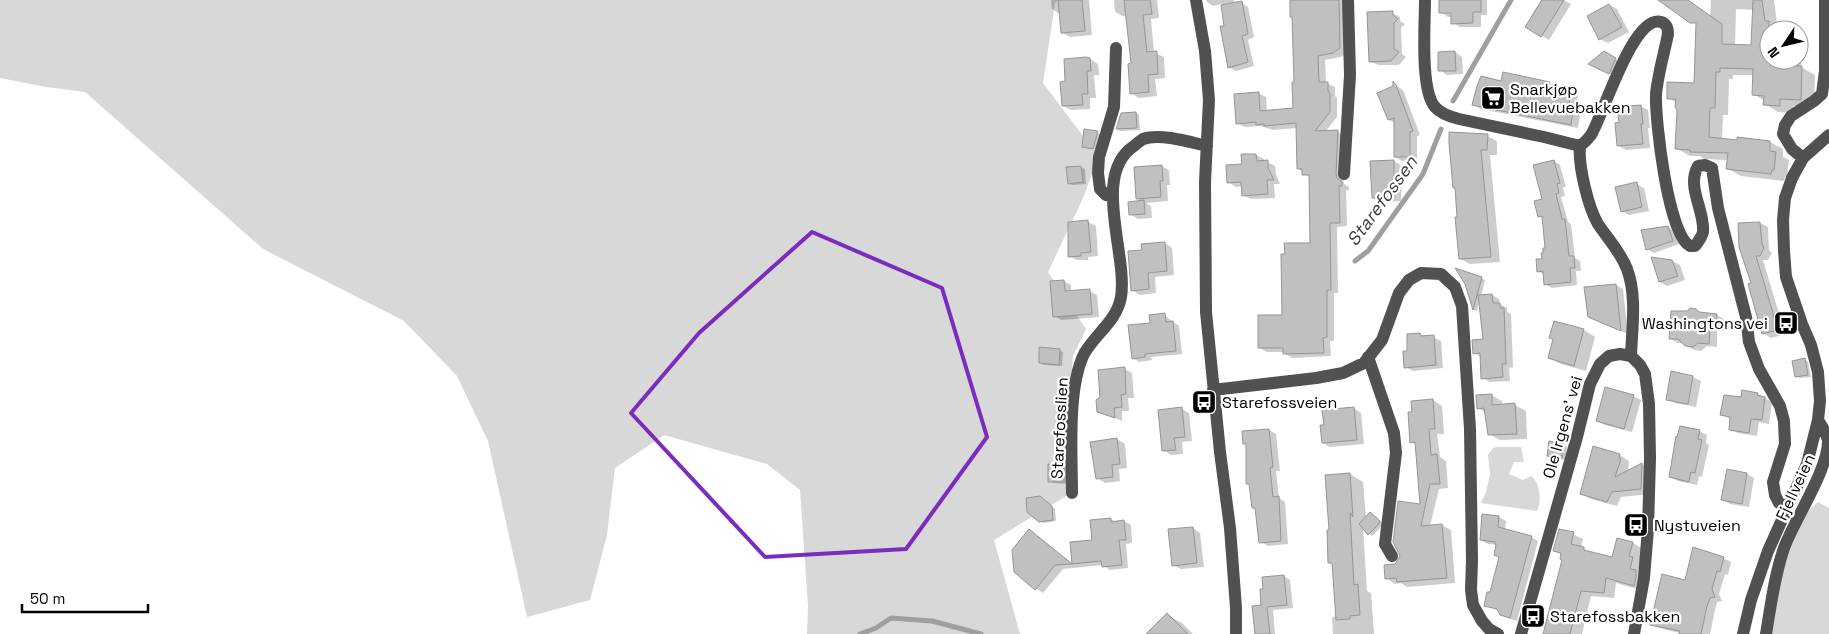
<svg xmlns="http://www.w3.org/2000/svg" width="1829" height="634" font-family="'Space Grotesk',sans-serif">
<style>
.green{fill:#d8d8d8}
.shadow{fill:#0003;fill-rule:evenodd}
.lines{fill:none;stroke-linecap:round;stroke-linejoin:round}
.stream{stroke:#9f9f9f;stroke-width:5}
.building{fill:#c0c0c0;stroke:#959595}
.minor{stroke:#515151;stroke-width:12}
.marked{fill:none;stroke:#7b2cbf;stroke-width:4;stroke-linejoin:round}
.labels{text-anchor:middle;stroke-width:4.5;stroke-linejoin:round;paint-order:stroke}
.poi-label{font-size:16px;fill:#000;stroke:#fff;text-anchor:start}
.street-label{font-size:16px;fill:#000;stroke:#fff}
.water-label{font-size:18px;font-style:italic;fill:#404040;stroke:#fff}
</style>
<rect width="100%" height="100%" fill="#fff"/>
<path class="green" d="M0,0H1058L1055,3L1043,83L1098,156L1084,196L1048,272L1086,329L1073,356L1066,446L1068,495L994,540L1020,634H807L808,606L800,490L767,464L664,435L615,468L607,535L590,600L527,617L488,441L457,376L404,321L263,249L85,92L46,87L0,78Z
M1496,447H1521L1524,462H1514L1509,474L1523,480L1531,476C1540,482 1542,501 1537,511L1481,503L1486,492L1490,474L1488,455L1493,448Z
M1818,502L1829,508V634H1770L1775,578L1801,518Z"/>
<path class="shadow" d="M1051,0H1089L1092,35L1070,37L1062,33L1060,14L1052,9Z
M1114,0H1157L1159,18L1151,19L1154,53L1164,57L1165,78L1155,79L1157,96L1139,98L1131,93L1132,64L1127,16H1123L1115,12Z
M1206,0H1234L1235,4L1242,3L1248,7L1254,37L1248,40L1254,66L1236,71L1229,67L1226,27L1222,4L1213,6L1207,2Z
M1291,0H1349L1347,52L1341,57L1325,60L1326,83L1335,87V96L1337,98V117L1325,132H1338L1345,136L1343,178L1344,184L1349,187V190H1346L1347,226L1337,227L1338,293H1334V341H1330L1331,356L1292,358L1284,353V352H1267L1260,348L1283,316L1311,244L1310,178L1298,168L1297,128L1273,130L1260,126L1245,127L1237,123L1258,93L1266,97L1267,111L1294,109L1295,83L1293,17Z
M1440,0H1487V15H1481V27H1460L1453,23L1452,17H1448L1440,12Z
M1541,0H1564L1571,4L1549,40L1527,27L1533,17L1531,16Z
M1711,0H1774L1777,23L1789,24L1802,31L1801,67L1815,75L1814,107L1793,106V113L1778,112L1765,104V101L1753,94L1754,75H1733V79H1729L1728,115H1723L1722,140L1770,142L1783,149V157L1789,160L1787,177H1785L1784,181L1741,176L1728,169V160L1704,159L1700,156H1690L1676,148L1679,109L1677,103L1668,98L1695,84L1707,66ZM1736,9L1754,10L1752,46H1735ZM1769,30H1799V60H1769Z
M1609,5L1617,9L1629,32L1608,43L1600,39Z
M1392,13L1400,17V21L1405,24L1401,28L1402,54L1406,57L1399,65H1378L1370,61Z
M1455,52L1462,57L1463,74L1447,75L1440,70Z
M1604,53L1619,61L1613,75L1590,64Z
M1090,59L1098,64L1099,75H1094L1096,98H1090V109L1071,110L1063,106L1067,83Z
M1502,82L1549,83L1578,95L1575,113L1580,116L1578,128L1481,109L1474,105Z
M1394,84L1403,90L1420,135L1417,136V160L1402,161L1395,157V123L1389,120L1379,93L1394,87Z
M1640,106L1648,110L1650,128H1648L1650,148L1626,150L1619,146L1621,123Z
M1136,113L1139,115L1140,130L1120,131L1117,129Z
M1085,131L1101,134L1096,150L1083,147Z
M1487,136L1497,141V155H1490L1500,262L1470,264L1460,259L1457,189L1454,187Z
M1256,155L1264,159V162H1267L1275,166L1276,174L1280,184H1274L1275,198L1251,199L1243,195L1242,186L1236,187L1228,182Z
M1394,161L1402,166L1401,201L1381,202L1373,198Z
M1554,161L1560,165L1566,187H1563L1565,196L1561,197L1568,222L1571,224L1575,258L1580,261L1581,271H1576L1577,285L1552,288L1545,284L1544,275L1538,271L1546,249L1543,219L1539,216Z
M1161,166L1169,170L1170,185H1167L1168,201L1146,203L1151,206L1152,218L1138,219L1130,214L1142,202L1138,199Z
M1081,167L1085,169L1086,184L1072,185L1069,183Z
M1636,184L1644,188L1649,211L1629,215L1622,211Z
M1088,222L1096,226L1098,256L1088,257V260H1077L1069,256V223Z
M1760,223L1768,227L1769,250L1772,253L1768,260H1763L1785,334L1771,338L1763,333L1753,284Z
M1668,227L1674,231L1679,244L1654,253L1647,249Z
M1165,243L1172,248L1174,275L1155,277L1156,293L1140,295L1132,290L1143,251Z
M1672,261L1680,265L1685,280L1667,286L1660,282Z
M1481,278L1485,280L1481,296L1492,295L1499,299L1500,304L1507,308V312L1511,314L1513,367L1509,368L1510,381L1490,382L1482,378L1481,357L1474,353L1484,340L1479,301L1477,311L1474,310L1467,287Z
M1064,281L1071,285V292L1090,291L1097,295L1099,317L1061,320L1054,316Z
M1616,285L1623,289L1628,334L1597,321Z
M1696,310L1702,314L1716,315L1724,319L1723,331H1717V347L1707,346L1701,351L1694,350L1684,343H1678L1671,339L1688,312Z
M1164,315L1179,326L1182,354L1151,357L1152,360L1139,362L1133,358L1152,324Z
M1584,330L1595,337L1586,371L1561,364L1549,358Z
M1420,334L1425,337H1433L1441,341L1443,368L1413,371L1405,367L1408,352Z
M1059,350L1063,352L1062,366L1044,365L1040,363Z
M1805,360L1808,362L1811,377L1800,378L1796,376Z
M1124,369L1132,373L1134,398H1128L1129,411H1122V421L1098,411Z
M1672,373L1693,377L1701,381L1696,407L1675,403L1667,399Z
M1757,394L1772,402L1769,424L1759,422L1757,436L1738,433L1730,429L1731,419L1722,415L1742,399Z
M1491,395L1502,401V405H1515L1526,411L1527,439L1500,440L1489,434L1486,413L1478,408Z
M1633,396L1641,400L1632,432L1605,425L1597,421Z
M1433,400L1442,406L1444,434H1437L1440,457L1446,461L1448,488L1439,489L1430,526L1442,525L1451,530L1455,583L1407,587L1401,583L1395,584L1386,578L1402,557L1421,505L1417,445L1411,442L1413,413Z
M1354,408L1361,413L1364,444L1330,447L1323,443L1325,426Z
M1182,409L1189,413L1192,441L1182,442L1183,454L1171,455L1163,450Z
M1269,430L1276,434L1280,471H1276L1279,498L1285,502L1288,544L1268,546L1261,542L1256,510L1253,508L1251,485L1247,483V445L1244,443L1243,432Z
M1699,431L1707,435L1706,443L1709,445L1702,477L1699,476L1697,485L1678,481L1670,477Z
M1117,439L1125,444L1127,468L1119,469L1120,481L1105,483L1097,478L1091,443Z
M1564,445L1567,447L1565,460L1548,456Z
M1620,455L1629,461L1628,472L1642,464L1651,470V494L1621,497L1617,506L1591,499L1581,494Z
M1050,465H1063L1067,467V484L1053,483L1050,481Z
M1350,474L1363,482L1366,518L1374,515L1383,524L1382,526L1372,536L1363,528L1367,591L1371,593L1374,634H1333L1332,617L1337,616L1334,564L1329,562L1331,531Z
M1747,474L1754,478L1749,507L1730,504L1723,500Z
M1043,500L1055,509L1056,521L1044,523L1040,521Z
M1499,517L1506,521L1505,530L1531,537L1538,541L1517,621L1508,618L1501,614L1499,611L1485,605L1491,594L1500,558L1495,555L1498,545L1488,544L1481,540Z
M1111,519L1116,522L1124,521L1131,525L1132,543L1126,544L1128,568L1110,570L1103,565L1063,569L1043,593L1036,588L1029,531L1073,564L1071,544L1094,541Z
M1193,528L1200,533L1204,567L1181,569L1173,565Z
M1573,534L1583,539L1581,548L1592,553L1613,559L1633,543L1643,549L1644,591L1616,583L1614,598L1591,596L1582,634H1545L1564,560L1562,555L1555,551Z
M1723,558L1731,562L1728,575L1725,574L1719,594L1722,601L1717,602L1715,610L1710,634H1679V633L1659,628L1652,624L1686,581Z
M1284,576L1290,580L1293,608L1273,610L1275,634H1256L1263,606Z
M1167,615L1182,623L1193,634H1147Z"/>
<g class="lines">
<path class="stream" d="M1453,101L1511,0
M1355,261L1368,251L1423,174L1441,129
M860,634L876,628L891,618L932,621L981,634"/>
</g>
<path class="building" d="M1058,0H1082L1085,31L1061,33Z
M1124,0H1150L1152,14L1143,15L1147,52L1157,51L1158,74L1148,75L1149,92L1130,94L1128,64L1131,63Z
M1290,0H1339L1340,48L1333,53L1318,56L1319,82H1328V91L1330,93V112L1315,131L1338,130L1336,174L1337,178L1342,182V186H1339L1340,223H1330L1331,290H1327V337L1323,338L1324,353L1283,354V348H1258V315H1282L1281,254H1285L1284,243H1310L1309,175H1302V169H1297L1296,123L1264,126V124L1256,125V122L1236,124L1234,94L1259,92L1260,111L1293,108L1292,82H1294L1292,17H1290Z
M1439,0H1481V12H1473V23L1451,24V13H1439Z
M1542,0H1564L1541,37L1525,27Z
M1658,0H1688L1722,24V44L1751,45L1753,0H1762L1765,21H1769V60H1788V65L1802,66L1801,100L1780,99V106L1763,105L1764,96L1752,95L1753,69L1720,68V72H1716L1715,108H1710L1709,137L1737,140V137L1770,141V151L1776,152L1774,170H1772L1771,174L1726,169L1728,153L1690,152V150L1675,149L1677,110L1675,107L1676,99H1667V82L1694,83L1696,23H1690Z
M1242,1L1248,34L1242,36L1248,62L1228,68L1220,26H1224L1221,5Z
M1609,4L1622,27L1599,40L1587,16Z
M1393,11V15L1398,19L1394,23V49L1399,52L1391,61L1369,62L1367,12Z
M1455,51L1456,71H1438V52Z
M1604,51L1616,58L1609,74L1588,64Z
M1086,57L1090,58L1091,71H1087L1088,94H1082L1083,105L1062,106L1060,82L1065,81L1064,59Z
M1503,72L1550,82L1548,86L1571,90L1568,110H1573L1571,125L1472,105L1477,86L1481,76L1501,81Z
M1393,81L1396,85L1413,131L1410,132V157H1394V118L1388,120L1377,93L1393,86Z
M1641,105L1643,124H1641L1643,144L1617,146L1615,123L1619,122L1617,107Z
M1136,112L1137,128L1116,129L1121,113Z
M1084,129L1098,131L1093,149L1082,147Z
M1449,132L1488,134L1487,150H1481L1491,257L1459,259L1455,217H1457L1455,188H1453L1449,143Z
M1241,154H1256L1257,161L1268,160V168L1274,180H1267L1268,194L1242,196L1241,182L1227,183L1226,165L1242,164Z
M1394,160V198H1372L1370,161Z
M1554,160L1560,183L1557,184L1559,193L1556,194L1562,219H1565L1569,256H1574L1575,268H1570L1571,282L1544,285L1543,271L1537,272L1536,259H1542L1541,253H1543V248H1545L1542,216L1538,217L1534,201L1542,199L1533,165Z
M1162,165L1163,181H1160L1161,197L1136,199L1134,167Z
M1081,166L1083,182L1068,184L1066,167Z
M1637,182L1642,207L1621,212L1615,187Z
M1144,200L1145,214L1129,215L1128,202Z
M1088,220L1091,252L1081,253V256L1068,257V222Z
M1760,222L1762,244L1764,248L1760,256H1756L1778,330L1762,334L1748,284L1751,283L1739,247L1738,223Z
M1668,226L1673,241L1646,250L1641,230Z
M1165,242L1167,271L1148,273L1149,289L1131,291L1128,251L1142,250L1141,244Z
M1651,257L1672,260L1678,276L1659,282Z
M1455,268L1482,277L1473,310L1465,284Z
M1064,280L1065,291L1090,289L1092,314L1053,317L1050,281Z
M1616,284L1621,331L1588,317L1584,287Z
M1492,294L1493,303H1500V308H1504L1506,364H1502L1503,377L1481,379L1480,353L1473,354L1472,340L1483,339L1478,295Z
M1690,308L1696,309L1699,312L1717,314L1716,328L1710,327L1709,344L1698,343L1693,347L1685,346L1678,339H1669L1671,311H1687Z
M1165,313L1166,322L1173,321L1176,351L1145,354V357L1132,359L1128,325L1150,323L1149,315Z
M1554,321L1584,329L1574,366L1548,358L1553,339L1549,338Z
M1420,333L1421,336L1434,335L1436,365L1404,368L1403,351H1407V334Z
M1039,347L1060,349L1059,365L1039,363Z
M1805,358L1808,375L1795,377L1792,361Z
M1125,367L1126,394L1121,395L1122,407L1114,408L1115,418L1097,412L1096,400L1100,397L1098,370Z
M1671,371L1693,376L1688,404L1666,400Z
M1605,387L1634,395L1624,429L1596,421Z
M1742,390L1758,393L1757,395L1765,397L1762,420L1751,419L1749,433L1729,430L1730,417L1720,415L1724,395L1741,397Z
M1492,394V405L1515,403L1517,434L1488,435L1484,408L1477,409L1476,395Z
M1433,399L1435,429H1429L1431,455L1437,454L1440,484H1430L1421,526L1442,524L1447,578L1397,582L1396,578L1385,579L1384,565L1395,564L1400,556L1393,542L1398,501L1420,504L1415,442L1410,443L1408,412H1412L1411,401Z
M1182,407L1185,437L1174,438L1176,450L1162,451L1158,410Z
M1354,407L1357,440L1322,443L1320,425H1324L1322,410Z
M1680,426L1700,430L1698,439L1702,440L1695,473L1691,472L1689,482L1669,477L1676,436L1677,437Z
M1269,429L1273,467L1270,468L1273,497L1279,496L1281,541L1259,543L1255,508H1252L1249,484H1246V444H1243L1242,431Z
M1117,438L1120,464L1112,465L1113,477L1096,479L1090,442Z
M1549,441L1564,444L1562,459L1547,456Z
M1593,446L1620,454L1619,458L1621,459L1615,477L1642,463L1641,489L1612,492L1607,502L1580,494Z
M1048,464H1063L1064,482H1048Z
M1727,469L1747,473L1742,504L1721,500Z
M1350,473L1353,517L1350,513L1354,585L1358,584L1360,615L1350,616V619L1336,620L1332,563H1328L1327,530H1329L1325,475Z
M1040,496L1052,506L1053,520L1039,522L1027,512L1026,498Z
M1370,512L1380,521L1379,524L1368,535L1359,524Z
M1482,514L1499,516L1498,527L1532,536L1510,618L1500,615L1497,609L1484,606L1487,592H1490L1499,557L1494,555L1496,545L1495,544V542L1480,540Z
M1111,518V522L1124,520L1126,540H1119L1122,565L1102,567L1101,561L1072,564L1070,542L1092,540L1090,520Z
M1193,527L1197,563L1172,566L1168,529Z
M1029,529L1072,564L1055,565L1035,590L1014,572L1012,550Z
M1559,529L1574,532L1571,544L1584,547V550L1612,557L1617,538L1633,542L1629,556L1633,557L1630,569L1636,570V577L1634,586L1606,578L1604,593L1581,591L1570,634H1543L1562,560L1560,559L1561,553L1553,551Z
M1693,547L1724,557L1720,572L1717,571L1712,589L1715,597L1710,598L1707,606L1701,634H1679L1680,631L1650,625L1662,574L1685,580Z
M1284,575L1287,605L1267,607L1270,634H1255L1252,606L1261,605L1260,589H1263L1262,577Z
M1167,613L1188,634H1146Z"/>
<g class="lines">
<path class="minor" d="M1196,0L1205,51L1209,100L1205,182L1206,312L1220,452L1230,528L1236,608V634
M1425,0C1425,24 1420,90 1435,107C1441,114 1451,117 1459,119L1544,137L1580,146
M1580,146C1584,143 1588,139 1591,135C1603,116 1633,14 1661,22C1667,24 1668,28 1668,34C1664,54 1658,74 1656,94C1655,120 1668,235 1690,246H1695C1698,242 1702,237 1703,232C1705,210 1686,187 1698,166L1705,165L1712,168L1718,208L1746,317L1749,342L1759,369L1780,406L1784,421L1785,444L1773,482L1775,495L1779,503L1787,508
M1580,146C1578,165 1588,207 1598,224C1608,239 1620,251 1627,269C1637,295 1632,328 1631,356
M1803,158L1792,149L1783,134L1785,125L1791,116L1814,101L1822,94L1825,71V0
M1344,174L1350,75L1348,0
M1113,197L1106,195L1100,189L1098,173L1099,157L1114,107L1116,48
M1368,357L1394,433L1396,453L1385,544L1392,556
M1213,390L1316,378L1343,373L1364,363L1382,340L1399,293L1409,280L1421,273L1441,274L1455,287L1462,306L1470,429L1472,560L1471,590L1473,605L1482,621L1489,629L1498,634
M1072,493C1072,454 1067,389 1084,354C1095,334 1117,321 1121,297C1128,255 1091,174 1134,146C1136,144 1140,141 1143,139C1160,133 1190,142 1207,146
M1521,634L1577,437L1590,384L1600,364L1609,356L1620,354L1631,356L1640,365L1645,374L1649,404L1650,458L1648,529L1644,578L1634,634
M1743,634L1751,600L1768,551L1807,464L1818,420L1820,401L1818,372L1811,345L1802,324L1786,277L1784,251L1783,220L1785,198L1792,178L1803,158L1829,135
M1766,634C1771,605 1774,577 1784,548C1794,520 1829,469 1828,440C1826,433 1822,426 1818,420"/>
</g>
<path class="marked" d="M812,232L942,288L987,437L906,549L765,557L631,413L699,333Z"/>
<defs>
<symbol id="supermarket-square" viewBox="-11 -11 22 22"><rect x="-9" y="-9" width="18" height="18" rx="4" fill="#000" stroke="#fff"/><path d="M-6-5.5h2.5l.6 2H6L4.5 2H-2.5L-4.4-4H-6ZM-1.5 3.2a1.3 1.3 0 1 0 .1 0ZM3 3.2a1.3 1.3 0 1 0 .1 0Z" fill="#fff"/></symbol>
<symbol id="bus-square" viewBox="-11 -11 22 22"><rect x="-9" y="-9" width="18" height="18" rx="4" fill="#000" stroke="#fff"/><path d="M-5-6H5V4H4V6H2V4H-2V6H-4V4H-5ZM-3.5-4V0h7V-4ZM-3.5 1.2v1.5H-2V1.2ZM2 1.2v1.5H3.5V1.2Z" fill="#fff"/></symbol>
</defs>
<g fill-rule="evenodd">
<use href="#supermarket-square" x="1479" y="84" width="28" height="28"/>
<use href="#bus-square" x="1772" y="309" width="28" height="28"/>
<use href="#bus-square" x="1190" y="388" width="28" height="28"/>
<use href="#bus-square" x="1622" y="511" width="28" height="28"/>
<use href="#bus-square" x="1519" y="602" width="28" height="28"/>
</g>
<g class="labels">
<g class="poi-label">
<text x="1510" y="95">Snarkjøp<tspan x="1510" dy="18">Bellevuebakken</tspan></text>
<text x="1768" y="329" text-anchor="end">Washingtons vei</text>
<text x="1222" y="408">Starefossveien</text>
<text x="1654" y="531">Nystuveien</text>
<text x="1550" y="622">Starefossbakken</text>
</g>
<g class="street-label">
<text transform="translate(1562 427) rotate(-74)" y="6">Ole Irgens' vei</text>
<text transform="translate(1059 428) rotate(-87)" y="6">Starefosslien</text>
<text transform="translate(1795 487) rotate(-65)" y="6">Fjellveien</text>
</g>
<g class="water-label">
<text transform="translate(1382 201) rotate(-54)" y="6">Starefossen</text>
</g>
</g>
<g transform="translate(1784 45) rotate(235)"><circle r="24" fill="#ffffff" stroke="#999999"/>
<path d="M0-4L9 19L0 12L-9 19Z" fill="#000000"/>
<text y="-8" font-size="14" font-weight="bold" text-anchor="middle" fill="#000000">N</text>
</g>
<path d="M22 604v8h126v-8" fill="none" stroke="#000000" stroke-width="2.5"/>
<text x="30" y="604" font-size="15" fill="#000000" stroke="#ffffff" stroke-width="4" paint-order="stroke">50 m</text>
</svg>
